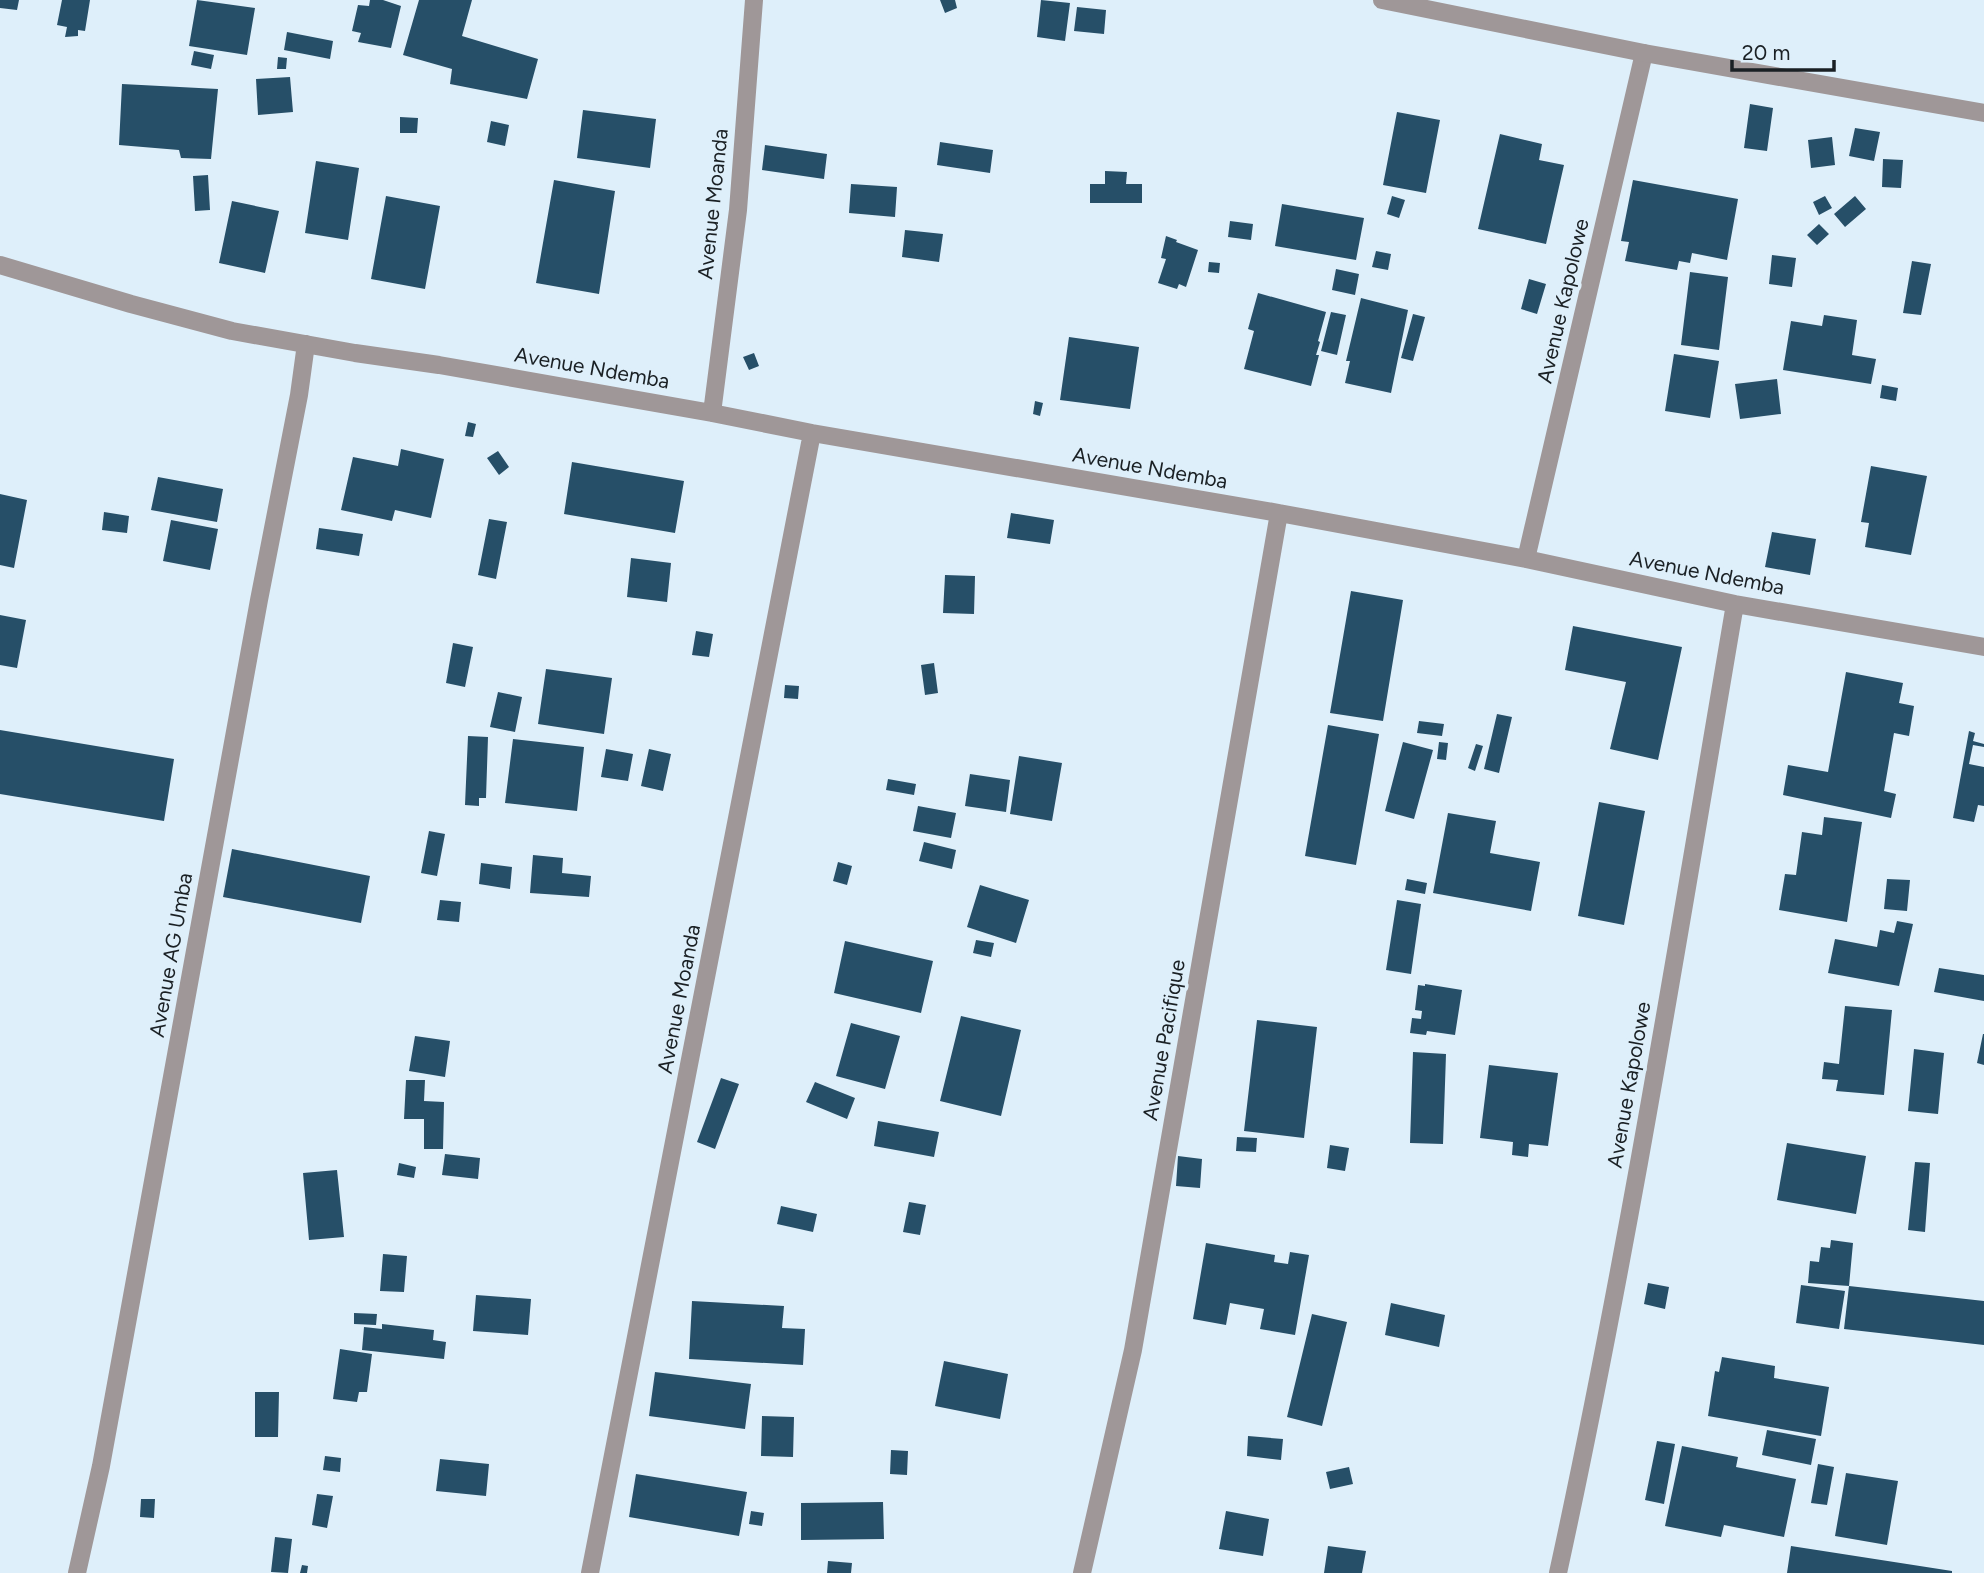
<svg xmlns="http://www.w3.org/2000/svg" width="1984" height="1573" font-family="Figtree,sans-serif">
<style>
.building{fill:#264f68}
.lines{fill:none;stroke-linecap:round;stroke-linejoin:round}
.minor{stroke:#9f9798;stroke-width:18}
.tertiary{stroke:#9f9798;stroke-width:18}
.labels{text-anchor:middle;stroke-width:7;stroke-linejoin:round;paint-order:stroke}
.street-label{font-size:21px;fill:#1a2024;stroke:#deeffa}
</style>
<rect width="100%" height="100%" fill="#deeffa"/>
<path class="building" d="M0,0H19L17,10L0,8Z
M62,0H90L85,31L78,30V36L65,37L67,27L57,25Z
M197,0L255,8L247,55L189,46Z
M370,0H383L401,6L391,48L358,42L361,33L352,31L358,5L369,6Z
M419,0H472L462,36L538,59L527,99L450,84L452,69L403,55Z
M940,0H955L957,8L945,13Z
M1041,0L1070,3L1065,41L1037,37Z
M1077,7L1106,10L1104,34L1074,31Z
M287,32L333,41L330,59L284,50Z
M194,51L214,55L211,69L191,65Z
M278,57L287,58L286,69H277Z
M290,77L293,112L258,115L256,79Z
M122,84L218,89L211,159L181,158L179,150L119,145Z
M1750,104L1773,108L1767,151L1744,148Z
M583,110L656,119L650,168L577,158Z
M1397,112L1440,120L1426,193L1383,185Z
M400,117L418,118L417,133H400Z
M491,121L509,125L505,146L487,142Z
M1855,128L1880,132L1874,161L1849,156Z
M1500,134L1542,144L1539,160L1564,165L1546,244L1478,229Z
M1832,137L1835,165L1811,168L1808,140Z
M940,142L993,150L990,173L937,165Z
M765,145L827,154L824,179L762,170Z
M1883,159L1903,160L1901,188L1882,187Z
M316,161L359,168L348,240L305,233Z
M1105,171L1127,172L1126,184H1142V203H1090V184H1105Z
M208,175L210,210L195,211L193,176Z
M554,180L615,191L599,294L536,283Z
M1633,180L1738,199L1727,260L1692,253L1690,263L1679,261L1677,270L1625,261L1629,242L1621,241Z
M851,184L897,187L895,217L849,213Z
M386,196L440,206L425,289L371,279Z
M1392,196L1405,200L1399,218L1387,214Z
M1825,196L1832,208L1819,215L1813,202Z
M1855,196L1866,209L1845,227L1834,214Z
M232,201L279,211L265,273L219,263Z
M1282,204L1364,218L1356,260L1275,246Z
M1230,221L1253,224L1251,240L1228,237Z
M1819,224L1829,234L1817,245L1807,235Z
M905,230L943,234L939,262L902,257Z
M1166,236L1177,240L1176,242L1198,250L1186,287L1179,284L1177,289L1158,283L1166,259L1161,258Z
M1376,251L1391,254L1388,270L1372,267Z
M1772,255L1796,258L1792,287L1769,284Z
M1912,261L1931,264L1921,315L1903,313Z
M1209,262L1220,263L1219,273L1208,272Z
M1336,269L1359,274L1355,295L1332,290Z
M1690,272L1728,277L1719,350L1681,345Z
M1529,279L1546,284L1537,314L1521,309Z
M1258,293L1326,312L1318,341L1320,342L1316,355H1319L1311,386L1244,369L1254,331L1248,329Z
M1361,298L1408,310L1391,393L1345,383L1350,361H1346Z
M1331,312L1346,315L1337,355L1321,351Z
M1413,314L1425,317L1413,361L1401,358Z
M1824,315L1857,320L1852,355L1876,359L1871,384L1783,370L1791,321L1822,326Z
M1069,337L1139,347L1130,409L1060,400Z
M754,353L759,366L749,370L743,357Z
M1674,354L1719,361L1710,418L1665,411Z
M1777,379L1781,414L1740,419L1735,384Z
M1882,385L1898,388L1896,401L1880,398Z
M1035,401L1043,403L1040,416L1033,414Z
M468,422L476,424L473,437L465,436Z
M401,449L444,459L431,518L395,510L392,521L341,510L353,457L398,466Z
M498,451L509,467L499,475L487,458Z
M572,462L684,481L675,533L564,514Z
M1871,466L1927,476L1911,555L1865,547L1869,523L1861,522Z
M158,477L223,489L217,522L151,510Z
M0,494L27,500L14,568L0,565Z
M104,512L129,516L127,533L102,530Z
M1011,513L1054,520L1050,544L1007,538Z
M489,519L507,522L496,579L478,575Z
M171,520L218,529L210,570L163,561Z
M319,528L363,534L359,556L316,549Z
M1772,532L1816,539L1810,575L1765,567Z
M631,558L671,563L667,602L627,597Z
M945,575L975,576L974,614L943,613Z
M1351,591L1403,600L1383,721L1330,713Z
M0,615L26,620L17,668L0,665Z
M1573,626L1682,647L1658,760L1610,749L1626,682L1565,670Z
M696,631L713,634L709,657L692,655Z
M453,643L473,647L465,687L446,683Z
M934,663L938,693L925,695L921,665Z
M546,669L612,678L604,734L538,724Z
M1846,672L1903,683L1899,703L1914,706L1909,736L1894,733L1884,791L1896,794L1891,818L1783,795L1788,765L1828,772Z
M785,685L799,686L798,699L784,698Z
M498,692L522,697L515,732L490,727Z
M1497,714L1512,717L1499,773L1484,769Z
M1419,721L1444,724L1442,736L1417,733Z
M1328,725L1379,734L1356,865L1305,856Z
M0,730L174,759L164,821L0,794Z
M1969,731L1975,733L1973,741L1984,744V747L1973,745L1969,764L1984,767V806L1978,805L1974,822L1953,818Z
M468,736L488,737L486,798H479V806L465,805Z
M513,739L584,747L577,811L505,803Z
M1403,742L1433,750L1414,819L1385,811Z
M1439,742L1448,743L1446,760L1437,759Z
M1476,744L1483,746L1475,771L1468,768Z
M606,749L633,754L628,781L601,777Z
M649,749L671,754L663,791L641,786Z
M1019,756L1062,763L1052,821L1010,814Z
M970,774L1010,780L1006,812L965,806Z
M888,779L916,784L914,795L886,790Z
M1599,802L1645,811L1624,925L1578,916Z
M918,806L956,813L951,838L913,831Z
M1448,813L1496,821L1490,853L1540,862L1531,911L1433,893Z
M1824,817L1862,822L1847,922L1779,910L1785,874L1796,875L1802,832L1822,835Z
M429,831L445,834L437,876L421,873Z
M924,842L956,850L952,869L919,861Z
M232,849L370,876L361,923L223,897Z
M533,855L563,858L562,873L591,876L589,897L530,893Z
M838,862L852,866L847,885L833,881Z
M481,863L512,867L510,889L479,884Z
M1407,879L1427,883L1425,894L1405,890Z
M1887,879L1910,880L1907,911L1884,909Z
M980,885L1029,900L1016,943L967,927Z
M440,900L461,902L459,922L437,920Z
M1397,900L1421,904L1411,974L1386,970Z
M1897,921L1913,924L1899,986L1828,973L1835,939L1877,947L1880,930L1894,933Z
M976,940L994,943L991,957L973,953Z
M845,941L933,961L921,1013L834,993Z
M1939,968L1984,975V1001L1934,992Z
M1425,984L1462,990L1455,1035L1427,1031L1426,1035L1410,1033L1412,1018L1421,1019L1422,1011L1415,1010L1418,985L1425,986Z
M1845,1006L1892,1010L1884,1095L1836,1091L1838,1080L1822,1079L1824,1062L1839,1064Z
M961,1016L1021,1030L1001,1116L940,1101Z
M1257,1020L1317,1027L1304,1138L1244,1131Z
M851,1023L900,1036L885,1089L836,1076Z
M1983,1034H1984V1065L1977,1063Z
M415,1036L450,1041L445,1077L409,1071Z
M1914,1049L1944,1053L1938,1114L1908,1111Z
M1413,1052L1446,1054L1443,1144L1410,1143Z
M1489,1065L1558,1073L1548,1146L1529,1144L1528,1157L1512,1155L1513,1142L1480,1138Z
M721,1078L739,1084L715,1149L697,1142Z
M406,1080H425L424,1101L444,1102L443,1149H424V1119H404Z
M815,1082L855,1098L847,1119L806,1102Z
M878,1121L939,1132L934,1157L874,1146Z
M1237,1137L1257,1138L1256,1152L1236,1151Z
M1787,1143L1866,1156L1856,1214L1777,1200Z
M1330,1145L1349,1148L1345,1171L1327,1168Z
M445,1154L480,1158L478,1179L442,1175Z
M1178,1156L1202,1159L1200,1188L1176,1186Z
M1915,1162L1930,1163L1925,1232L1908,1230Z
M399,1163L416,1167L414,1178L397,1175Z
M337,1170L344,1237L309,1240L303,1173Z
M909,1202L926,1205L920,1235L903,1232Z
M781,1206L817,1214L813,1232L777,1224Z
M1831,1240L1853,1243L1849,1286L1808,1283L1810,1261L1819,1262L1821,1247L1830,1248Z
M1206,1243L1275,1255L1274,1262L1288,1264L1290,1252L1309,1255L1295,1335L1260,1329L1264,1309L1230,1303L1226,1325L1193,1319Z
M383,1254L407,1256L404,1292L380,1291Z
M1648,1283L1669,1287L1665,1309L1644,1304Z
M1801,1285L1845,1291L1839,1329L1796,1323Z
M1849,1286L1984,1301V1345L1844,1329Z
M476,1295L531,1299L528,1335L473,1331Z
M692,1301L784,1306L782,1328L805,1329L803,1365L689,1359Z
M1391,1303L1445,1315L1439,1347L1385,1335Z
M354,1313L377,1314L376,1325L354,1324Z
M1312,1314L1347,1322L1322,1426L1287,1417Z
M382,1324L434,1330L433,1340L446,1342L444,1359L362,1350L364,1327L382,1329Z
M340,1349L372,1354L367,1392H359L357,1402L333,1399Z
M1722,1357L1775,1366L1774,1378L1829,1387L1821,1436L1708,1416L1715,1371L1719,1372Z
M944,1361L1008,1374L1000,1419L935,1406Z
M655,1372L751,1384L745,1429L649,1416Z
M255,1392H279L278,1437H255Z
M762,1416L794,1417L793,1457L761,1456Z
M1767,1430L1816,1439L1811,1465L1762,1455Z
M1248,1436L1283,1439L1281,1460L1247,1456Z
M1657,1441L1675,1444L1664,1504L1645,1500Z
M1682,1446L1738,1457L1736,1467L1796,1479L1784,1537L1724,1525L1721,1537L1665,1526Z
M891,1450L908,1451L907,1475L890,1474Z
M325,1456L341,1458L340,1472L323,1470Z
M440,1459L489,1464L486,1496L436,1491Z
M1818,1464L1834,1467L1827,1505L1811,1503Z
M1349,1467L1353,1484L1330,1489L1326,1472Z
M1846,1473L1898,1481L1887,1545L1835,1536Z
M636,1474L747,1492L739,1536L629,1517Z
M317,1494L333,1496L327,1528L312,1525Z
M141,1499H155L154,1518L140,1517Z
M883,1502L884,1539L801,1540V1503Z
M751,1511L764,1513L762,1526L749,1524Z
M1226,1511L1269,1519L1263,1556L1219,1549Z
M275,1537L292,1539L288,1573L271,1572Z
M1328,1546L1366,1551L1362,1573H1324Z
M1791,1546L1952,1571V1573H1787Z
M828,1561L852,1563L851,1573H827Z
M302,1565L308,1566L307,1573H300Z"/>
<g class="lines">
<path class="minor" d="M0,265L131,304L232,331L355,353L439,365L712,413L812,433L1279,513L1526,559L1735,604L1984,647
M712,413L738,210L754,0
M1526,559L1644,53
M77,1573L101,1466L259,600L299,395L306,344
M590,1573L812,433
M1082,1573L1133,1350L1279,513
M1558,1573C1628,1252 1680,927 1735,604"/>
<path class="tertiary" d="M1382,0L1644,53L1984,113"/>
</g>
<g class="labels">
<g class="street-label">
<text transform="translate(713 204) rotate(-84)" y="7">Avenue Moanda</text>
<text transform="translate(1563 301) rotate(-77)" y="7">Avenue Kapolowe</text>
<text transform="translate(592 368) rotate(10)" y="7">Avenue Ndemba</text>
<text transform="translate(1150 468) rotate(10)" y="7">Avenue Ndemba</text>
<text transform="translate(1707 573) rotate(11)" y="7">Avenue Ndemba</text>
<text transform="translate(171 955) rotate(-80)" y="7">Avenue AG Umba</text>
<text transform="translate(679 999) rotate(-79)" y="7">Avenue Moanda</text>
<text transform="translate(1164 1040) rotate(-80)" y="7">Avenue Pacifique</text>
<text transform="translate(1629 1085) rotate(-80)" y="7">Avenue Kapolowe</text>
</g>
</g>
<path d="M1732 60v10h102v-10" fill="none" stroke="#1a2024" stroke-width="3.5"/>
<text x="1742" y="60" font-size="21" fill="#1a2024" stroke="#deeffa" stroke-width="5" paint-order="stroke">20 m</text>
</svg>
